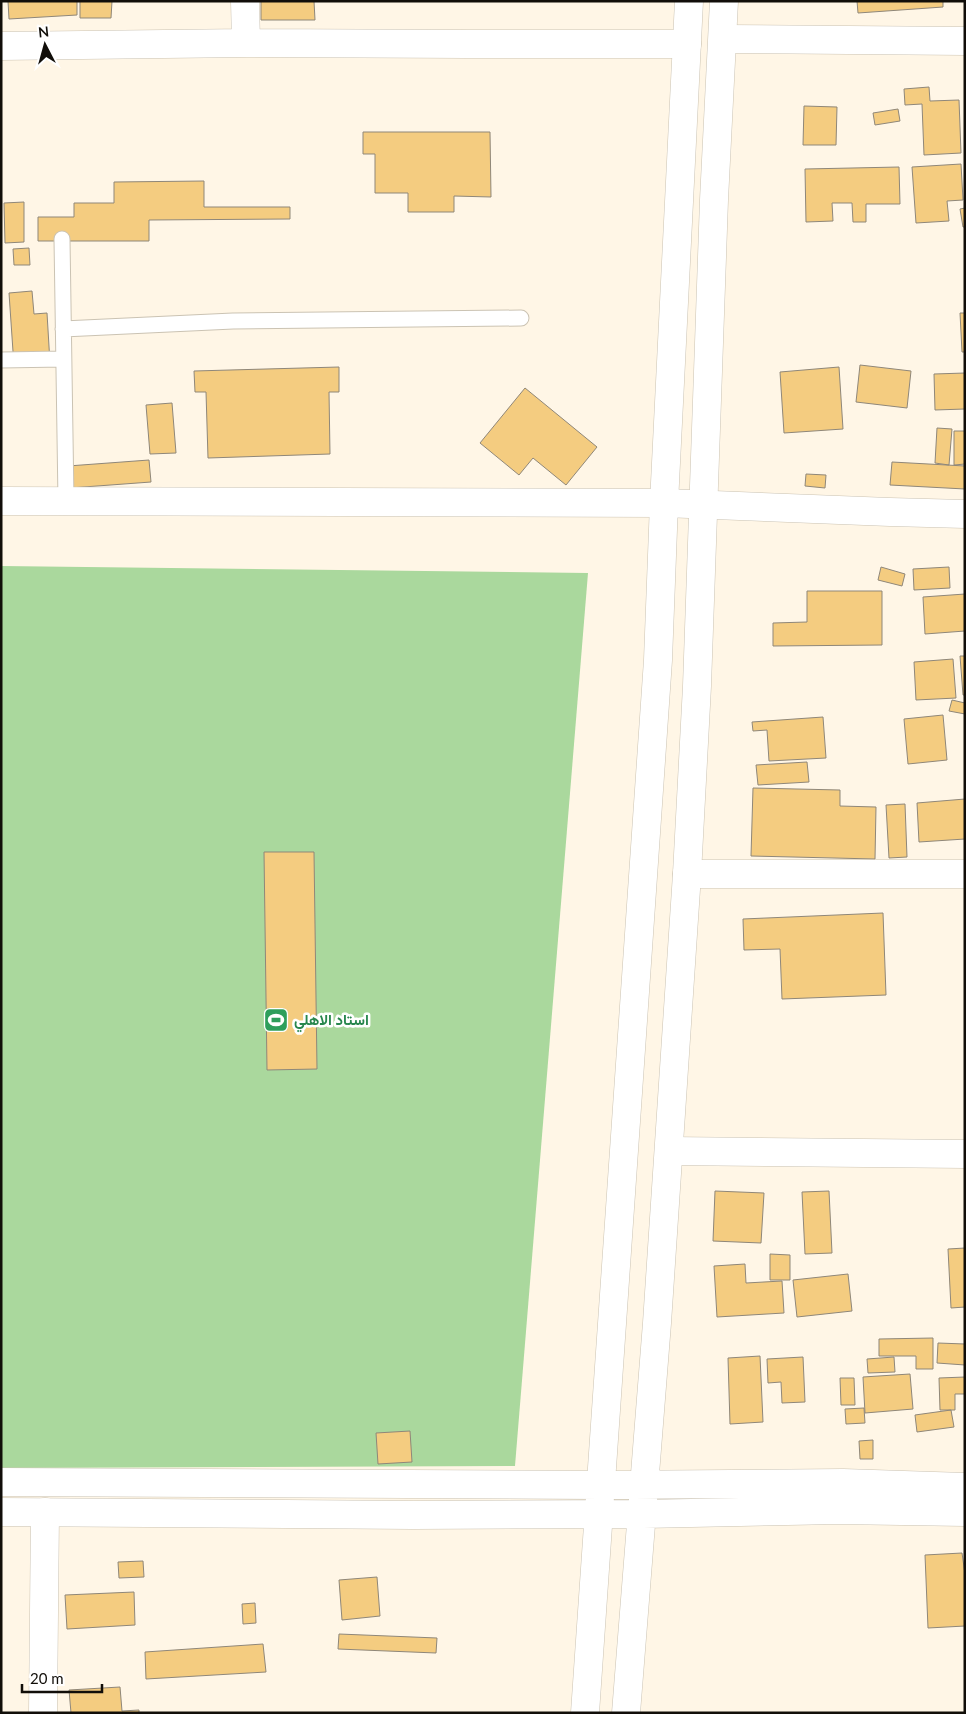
<svg xmlns="http://www.w3.org/2000/svg" width="966" height="1714" font-family="Lato,Vazirmatn,sans-serif">
<style>
.green{fill:#aad89d}
.building{fill:#f4cc80;stroke:#8f8779}
.lines{fill:none;stroke-linecap:round;stroke-linejoin:round}
.lane-casing{stroke:#cbc3b3;stroke-width:17}
.street-casing{stroke:#cbc3b3;stroke-width:29}
.secondary-casing{stroke:#cbc3b3;stroke-width:29}
.lane{stroke:#fff;stroke-width:15}
.street{stroke:#fff;stroke-width:28}
.secondary{stroke:#fff;stroke-width:28}
.labels{text-anchor:middle;stroke-width:5;stroke-linejoin:round;paint-order:stroke}
.leisure-label{font-size:15px;font-weight:bold;fill:#27864d;stroke:#fff;text-anchor:start}
</style>
<rect width="100%" height="100%" fill="#fff6e6"/>
<path class="green" d="M1,566L588,573L515,1466L1,1468Z"/>
<path class="building" d="M8,1H77V15L9,19Z
M80,1H112L111,18H80Z
M261,1H314L315,20H261Z
M857,1H943V7L858,13Z
M929,87L930,101L959,100L961,153L924,155L922,104L905,105L904,89Z
M804,106L837,107L836,145H803Z
M898,109L900,121L875,125L873,113Z
M363,132H490L491,197L454,196V212H408V193H375V154H363Z
M961,164L963,200L947,201L949,221L916,223L912,167Z
M899,167L900,204H866V222H853L852,203H832L833,221L806,222L805,169Z
M204,181V207H290V219L149,220V241H38V217H74V203H114V182Z
M24,202V242L5,243L4,203Z
M965,208V227H963L960,209Z
M29,248L30,265H14L13,249Z
M32,291L34,314L47,313L50,363L14,366L9,293Z
M960,313H965V352H962Z
M860,365L911,371L907,408L856,402Z
M339,367V392H329L330,454L208,458L206,392H195L194,371Z
M839,367L843,429L784,433L780,372Z
M965,373V409L935,410L934,374Z
M525,388L597,447L566,485L533,458L519,475L480,443Z
M172,403L176,453L150,454L146,405Z
M937,428L952,429L949,465L935,463Z
M954,431H965V464L954,465Z
M149,460L151,482L70,488L68,466Z
M892,462L965,466V489L890,485Z
M806,474L826,475L825,488L805,486Z
M881,567L905,574L902,586L878,580Z
M949,567L950,588L914,590L913,569Z
M807,591H882V645L773,646V623L807,622Z
M965,594V631L925,634L923,597Z
M960,656H965V695H963Z
M953,659L956,698L916,700L914,662Z
M952,700L965,703V714L949,711Z
M943,715L947,760L908,764L904,719Z
M823,717L826,758L769,761L767,730L753,731L752,722Z
M807,762L809,782L758,785L756,765Z
M753,788L840,790V806L876,807L875,859L751,856Z
M965,799V839L919,842L917,803Z
M905,804L907,857L889,858L886,805Z
M264,852H314L317,1069L267,1070Z
M883,913L886,995L782,999L780,949L744,950L743,919Z
M715,1191L764,1193L761,1243L713,1241Z
M829,1191L832,1253L805,1254L802,1192Z
M965,1248V1307L951,1308L948,1249Z
M770,1254L790,1255V1280H770Z
M745,1264L746,1283L782,1281L784,1313L717,1317L714,1266Z
M848,1274L852,1311L797,1317L793,1280Z
M933,1338V1369H916V1356H879V1339Z
M938,1343L965,1344V1365L937,1363Z
M760,1356L763,1422L730,1424L728,1358Z
M803,1357L805,1402L782,1403L781,1382L768,1383L767,1359Z
M894,1357L895,1372L868,1373L867,1359Z
M910,1374L913,1409L865,1413L863,1377Z
M965,1377V1394H955V1410H940L939,1378Z
M840,1378H854L855,1405H841Z
M864,1408L865,1423L846,1424L845,1409Z
M951,1410L954,1427L917,1432L915,1415Z
M410,1431L412,1462L378,1464L376,1433Z
M873,1440V1459H860L859,1441Z
M962,1553L965,1574V1626L928,1628L925,1555Z
M143,1561L144,1577L119,1578L118,1562Z
M377,1577L380,1616L342,1620L339,1580Z
M134,1592L135,1625L67,1629L65,1595Z
M255,1603L256,1623L243,1624L242,1604Z
M339,1634L437,1638L436,1653L338,1649Z
M263,1644L266,1672L146,1679L145,1652Z
M120,1687L122,1711L139,1710V1713H71L69,1690Z"/>
<g class="lines">
<defs>
<path id="lane" d="M62,239L66,501
M63,329L233,321L521,318
M1,360L63,359"/>
<path id="street" d="M245,1L246,43
M723,39L965,41
M1,46L246,43L467,44H687
M1,501L664,503L890,512L965,514
M687,874H965
M669,1151L965,1154
M43,1713L45,1512"/>
<path id="secondary" d="M1,1482L601,1485L843,1483L965,1487
M1,1512L413,1515L643,1514L838,1510L965,1512
M585,1713L658,660L664,503L689,1
M626,1713L657,1323L687,874L697,686L714,200L724,1"/>
</defs>
<use href="#lane" class="lane-casing"/>
<use href="#street" class="street-casing"/>
<use href="#secondary" class="secondary-casing"/>
<use href="#lane" class="lane"/>
<use href="#street" class="street"/>
<use href="#secondary" class="secondary"/>
</g>
<defs>
<symbol id="stadium-square" viewBox="-11 -11 22 22"><rect x="-9" y="-9" width="18" height="18" rx="4" fill="#2e9e5b" stroke="#fff"/><path d="M0-5a6.5 5 0 1 0 0 10a6.5 5 0 1 0 0-10ZM-3.5-1.8h7v3.6h-7Z" fill="#fff"/></symbol>
</defs>
<g fill-rule="evenodd">
<use href="#stadium-square" x="262" y="1006" width="28" height="28"/>
</g>
<g class="labels">
<g class="leisure-label">
<text x="294" y="1025">استاد الاهلي</text>
</g>
</g>
<rect width="966" height="1714" fill="none" stroke="#110e09" stroke-width="5"/>
<g transform="translate(45 45) rotate(354)" stroke="#ffffff" stroke-width="4" paint-order="stroke">
<path d="M0-4L9 19L0 12L-9 19Z" fill="#110e09"/>
<text y="-8" font-size="14" font-weight="bold" text-anchor="middle" fill="#110e09">N</text>
</g>
<path d="M22 1684v8h80v-8" fill="none" stroke="#110e09" stroke-width="2.5"/>
<text x="30" y="1684" font-size="15" fill="#110e09" stroke="#ffffff" stroke-width="4" paint-order="stroke">20 m</text>
</svg>
